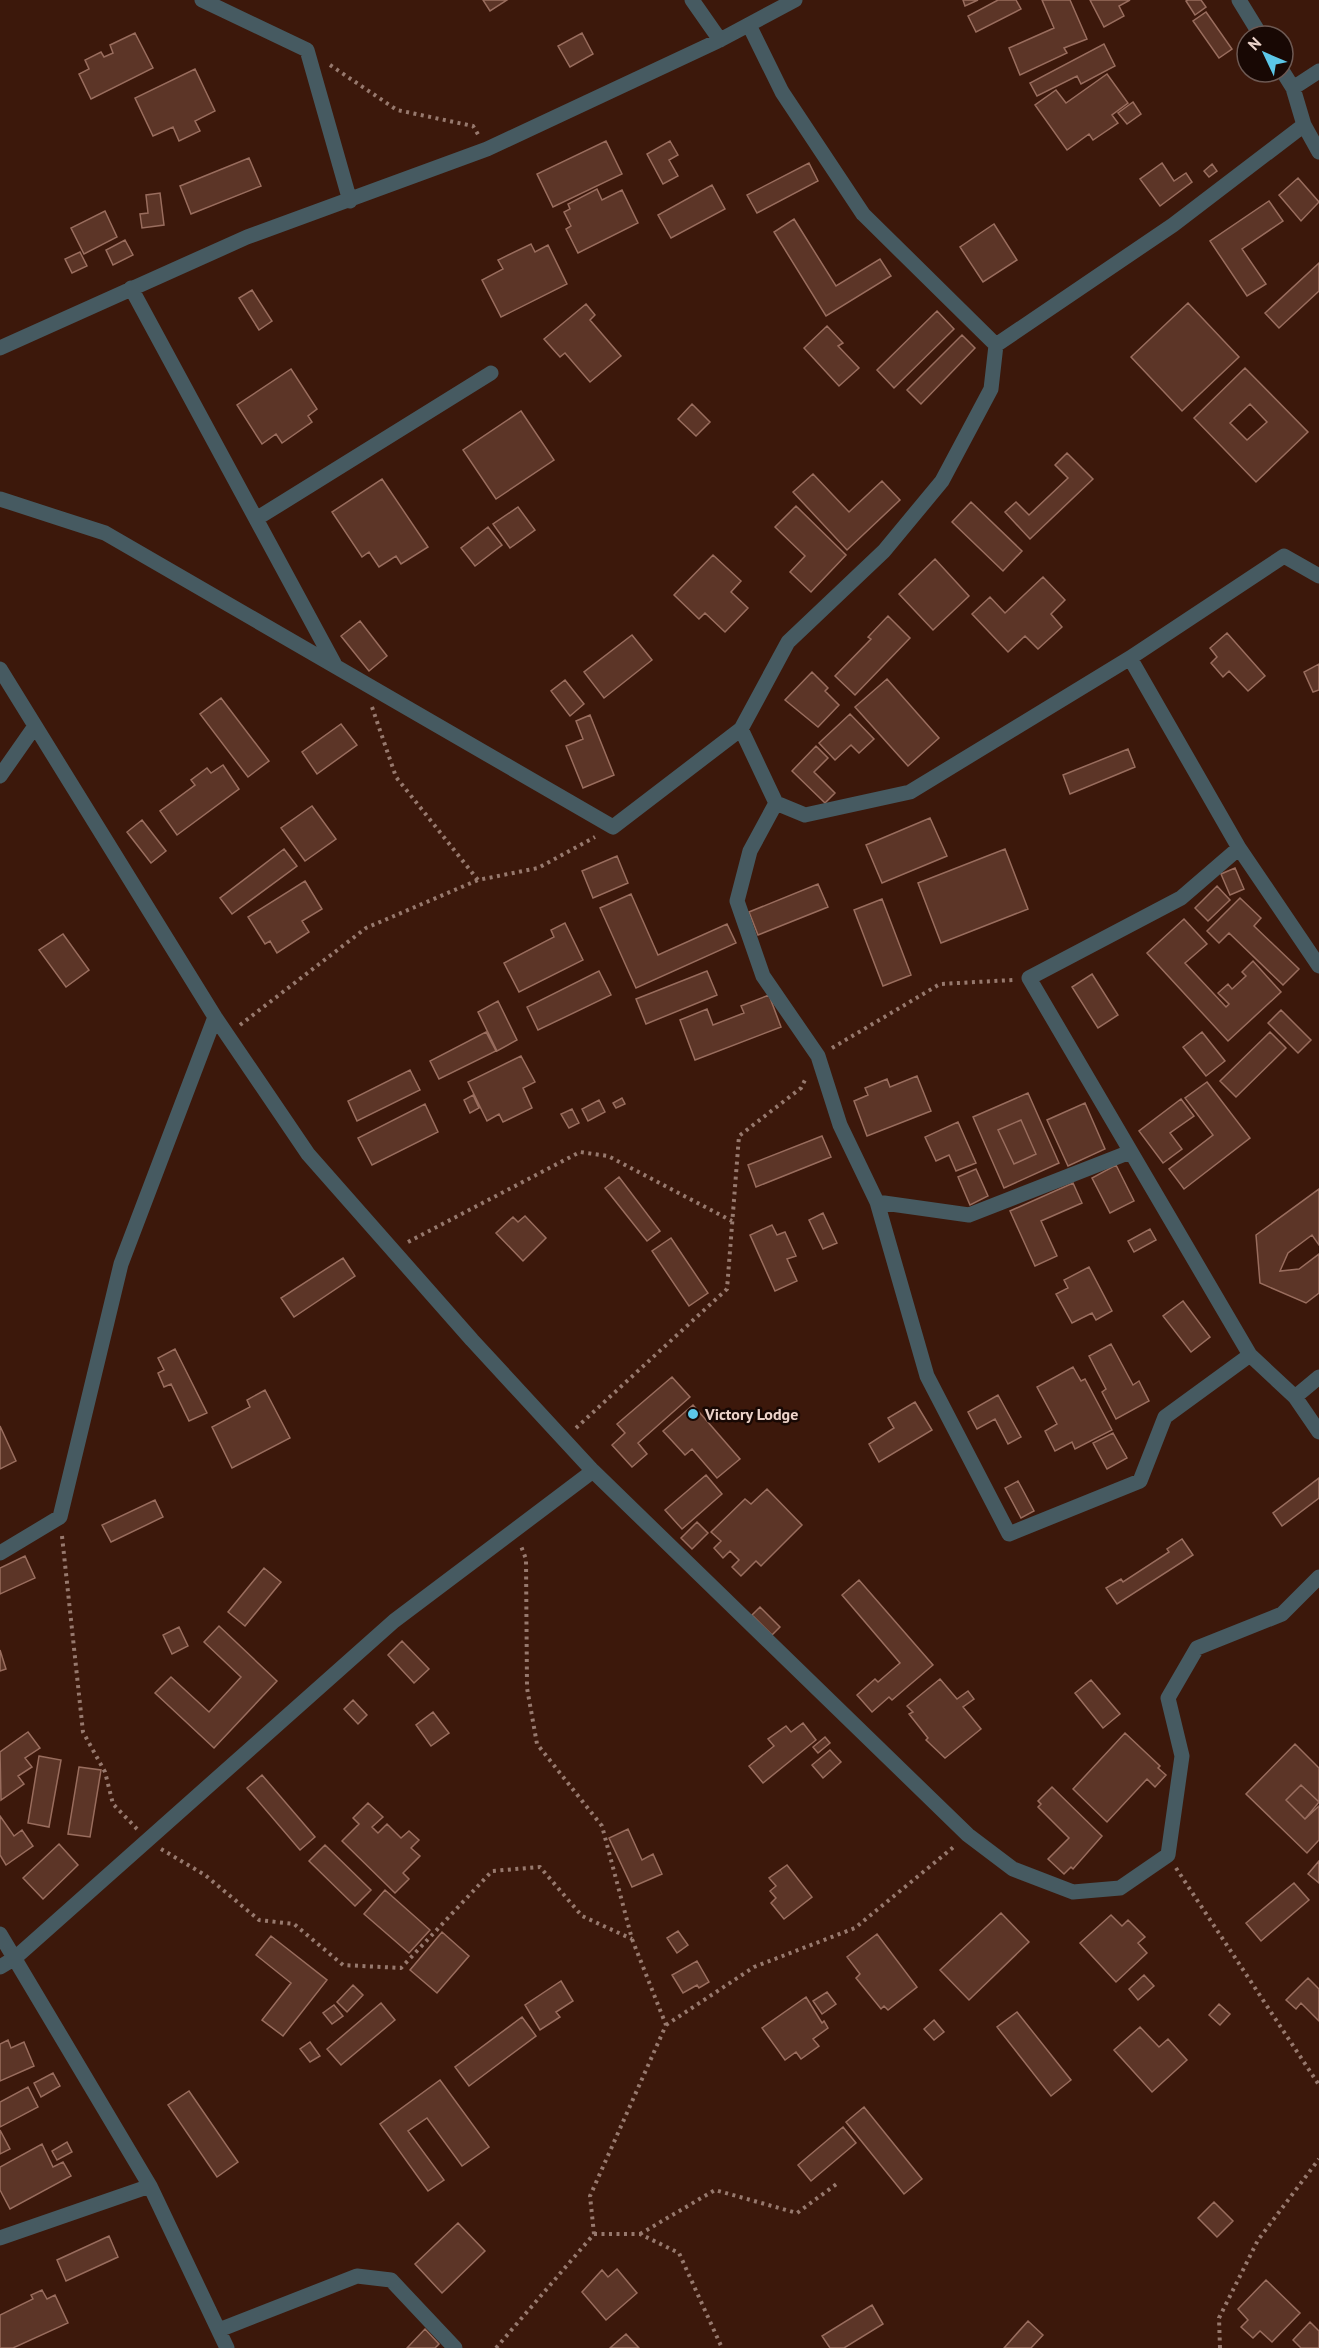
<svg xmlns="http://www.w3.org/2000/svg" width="1319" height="2348" font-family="'PT Sans',sans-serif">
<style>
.building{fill:#5c3527;stroke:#996d5e;stroke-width:1.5;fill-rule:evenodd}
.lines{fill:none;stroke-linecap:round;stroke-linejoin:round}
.path{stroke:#97796e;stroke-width:4;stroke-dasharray:3 4.5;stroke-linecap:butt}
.minor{stroke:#465a61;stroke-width:15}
.poi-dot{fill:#5cc7e8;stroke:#180804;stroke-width:2}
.labels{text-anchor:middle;stroke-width:5;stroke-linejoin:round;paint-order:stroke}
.poi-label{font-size:16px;font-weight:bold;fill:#ecd3ca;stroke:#180804;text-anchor:start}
</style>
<rect width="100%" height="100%" fill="#3c180b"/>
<path class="building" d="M483,0H507L490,11Z
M963,0H978L965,6Z
M998,0H1016L1021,9L976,32L968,16Z
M1042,0H1070L1087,39L1064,48L1067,53L1020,75L1009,48L1054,28Z
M1090,0H1130L1119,6L1124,16L1104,27Z
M1188,0H1201L1206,7L1195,15L1186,1Z
M1206,12L1232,49L1219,58L1193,21Z
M135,33L153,68L91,99L79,74L89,69L85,60L101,52L104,57L113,53L110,45Z
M582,33L593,54L570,67L558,46Z
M1104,44L1115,66L1081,84L1077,76L1037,96L1030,83Z
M195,69L215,111L195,121L200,131L179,141L173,127L153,136L135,98Z
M1107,74L1128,103L1112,115L1118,123L1093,140L1089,134L1067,150L1035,105L1056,90L1066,103Z
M1133,102L1141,114L1127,124L1118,113Z
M606,141L622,174L553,207L537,174Z
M670,141L678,155L669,160L678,176L663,184L647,154Z
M249,158L261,186L191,214L180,186Z
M809,163L818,181L757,213L747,195Z
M1162,163L1174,181L1186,173L1192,182L1160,206L1140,179Z
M1212,164L1217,171L1209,177L1204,171Z
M1298,178L1319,202L1301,221L1279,195Z
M712,185L725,209L671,238L658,215Z
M597,189L602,200L622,190L638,223L578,253L566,229L571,226L564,212L570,209L568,204Z
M160,193L164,225L142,228L140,214L148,213L146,195Z
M1269,201L1283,221L1242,249L1266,284L1247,296L1210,241Z
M105,211L117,237L84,254L71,228Z
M794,219L836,286L880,259L891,276L826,316L774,232Z
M994,224L1017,260L983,282L960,247Z
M125,240L133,255L113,265L106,250Z
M531,244L535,252L548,245L567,284L501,317L482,280L503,269L498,260Z
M80,252L87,266L72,273L65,259Z
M1319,263V291L1279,328L1265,313Z
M252,290L272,321L259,330L239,298Z
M1188,303L1239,357L1182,411L1131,357Z
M586,304L595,315L590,320L621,356L590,382L565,353L560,357L544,339Z
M937,311L954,329L894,388L877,370Z
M827,326L843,343L838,346L859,368L839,386L804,348Z
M962,335L975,348L921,404L907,390Z
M1245,368L1308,432L1256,482L1194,418ZM1250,404L1267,422L1247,440L1230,423Z
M291,369L317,409L308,416L312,422L282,443L276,434L262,444L237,405Z
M692,404L710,422L696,436L678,419Z
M521,411L554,460L496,499L463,450Z
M1067,453L1093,479L1030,539L1005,512L1016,502L1029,515L1068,478L1055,465Z
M813,474L849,512L882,481L900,500L847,550L793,492Z
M382,479L428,547L401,564L396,556L379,567L369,552L362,557L332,512Z
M971,502L1022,551L1003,571L952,522Z
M796,506L846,555L811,592L790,572L805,556L775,527Z
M518,507L535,530L510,548L493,524Z
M488,527L502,545L475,566L461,548Z
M713,555L741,581L731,592L748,608L725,632L705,613L699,619L674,595Z
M935,559L969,596L933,630L899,594Z
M1043,577L1065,600L1051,614L1062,627L1038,649L1025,636L1008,652L972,614L990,597L1005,613Z
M888,616L910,638L855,695L835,676L871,639L868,637Z
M360,621L387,656L369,671L341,636Z
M1227,633L1265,676L1248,691L1229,671L1223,677L1211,663L1217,657L1210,648Z
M632,635L652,660L604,698L584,672Z
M1319,664V690L1313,692L1304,672Z
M812,672L828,688L825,691L839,705L818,727L785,700Z
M887,679L939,738L908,766L855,707Z
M565,680L584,704L570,716L551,691Z
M221,698L269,761L248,777L200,714Z
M850,714L874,739L859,753L851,745L835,760L819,743Z
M590,715L614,775L583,788L566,746L583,739L576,721Z
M341,724L357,745L317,774L302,752Z
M816,746L828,758L814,772L835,793L825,803L792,771Z
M1128,749L1135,767L1070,794L1063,775Z
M223,765L239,789L177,835L160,811L195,785L191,780L207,768L211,773Z
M312,806L336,839L305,861L281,828Z
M930,818L947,856L882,883L866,845Z
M142,820L166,851L151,863L127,832Z
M284,849L297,866L232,914L220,898Z
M1005,849L1028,909L941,943L918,883Z
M617,856L628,883L593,898L582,871Z
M1235,868L1244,889L1230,895L1221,874Z
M305,881L322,909L302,921L309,932L277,953L270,941L265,944L248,917Z
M818,884L828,907L758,935L749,912Z
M1217,886L1230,900L1208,921L1195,908Z
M631,894L658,955L727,924L736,943L636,988L600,908Z
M1240,898L1261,918L1254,926L1299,969L1283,985L1229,933L1219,943L1207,931Z
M882,899L911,975L883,986L854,910Z
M1184,919L1207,944L1185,963L1226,1007L1229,1004L1218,993L1228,984L1232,989L1246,976L1242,972L1253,961L1281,992L1228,1041L1147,953Z
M565,923L583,960L519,992L504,963L554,937L551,930Z
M63,934L89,970L66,987L39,950Z
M599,971L611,995L538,1030L527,1007Z
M707,971L717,995L646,1024L636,999Z
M1092,974L1118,1015L1098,1028L1072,987Z
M769,995L781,1027L695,1060L680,1020L707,1009L713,1025L744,1013L741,1006Z
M498,1001L517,1040L497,1051L478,1012Z
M1281,1010L1311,1040L1298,1053L1268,1023Z
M486,1032L496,1051L439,1079L430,1061Z
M1202,1032L1225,1061L1206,1076L1183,1047Z
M1270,1032L1286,1048L1236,1097L1220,1081Z
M521,1056L535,1082L523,1088L532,1108L503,1122L499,1114L487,1121L468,1082Z
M410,1070L420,1090L357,1121L348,1101Z
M917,1076L931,1111L867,1136L854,1101L868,1095L865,1088L887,1079L890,1087Z
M1207,1082L1250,1138L1184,1189L1169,1169L1213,1135L1185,1098Z
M1028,1093L1059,1163L1004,1188L973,1117ZM1021,1120L1036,1154L1014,1164L998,1130Z
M473,1095L479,1108L470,1113L464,1100Z
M622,1098L625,1104L616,1108L613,1103Z
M1181,1099L1194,1116L1170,1133L1182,1149L1163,1163L1139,1131Z
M599,1100L605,1112L588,1121L582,1109Z
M1085,1103L1105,1149L1068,1166L1047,1120Z
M425,1104L438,1132L372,1165L358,1138Z
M572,1109L579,1123L569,1128L561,1114Z
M1021,1120L1036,1154L1014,1164L998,1130Z
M958,1122L976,1163L956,1171L949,1155L936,1161L925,1137Z
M822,1136L831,1157L756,1187L748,1165Z
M1116,1165L1134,1201L1110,1213L1092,1178Z
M976,1169L988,1196L970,1205L958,1177Z
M619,1177L660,1231L647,1241L605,1188Z
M1073,1183L1082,1203L1041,1221L1057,1256L1035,1266L1010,1211Z
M1319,1189V1245L1312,1235L1288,1253L1280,1271L1299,1269L1319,1254V1293L1306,1303L1260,1283L1256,1235Z
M823,1213L837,1243L823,1249L809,1220Z
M525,1216L546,1238L523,1261L496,1233L513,1217L518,1222Z
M772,1225L777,1235L785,1232L796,1256L787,1259L797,1281L775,1291L750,1235Z
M1150,1229L1156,1240L1134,1252L1128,1241Z
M671,1238L708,1293L689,1306L652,1251Z
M343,1258L355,1276L294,1317L281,1298Z
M1089,1267L1112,1311L1096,1320L1092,1313L1072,1323L1056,1294L1068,1288L1064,1280Z
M1183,1301L1210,1337L1191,1352L1163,1316Z
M1111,1344L1133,1385L1139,1381L1149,1401L1116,1419L1102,1392L1106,1389L1089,1356Z
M175,1349L207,1413L189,1421L171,1384L164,1387L158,1373L164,1370L158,1358Z
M1073,1367L1081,1381L1085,1379L1112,1430L1075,1449L1072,1442L1055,1451L1045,1431L1057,1424L1037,1387Z
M672,1377L690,1397L638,1443L647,1454L632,1467L612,1445L625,1433L617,1424Z
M265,1390L290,1438L232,1468L212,1427L250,1407L247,1400Z
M998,1395L1021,1437L1008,1444L995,1419L977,1429L968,1412Z
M915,1402L932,1430L879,1462L869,1444L894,1428L888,1418Z
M693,1405L740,1459L717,1478L692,1449L685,1455L663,1431Z
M0,1426L16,1461L0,1469Z
M1113,1433L1127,1458L1107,1469L1093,1443Z
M706,1475L722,1494L682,1529L665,1510Z
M1319,1478V1498L1282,1526L1273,1513Z
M1018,1481L1034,1511L1021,1518L1005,1488Z
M767,1489L802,1525L761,1566L756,1561L741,1576L732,1567L739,1560L730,1551L723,1558L714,1548L721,1541L711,1532L745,1499L751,1504Z
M155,1500L163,1517L111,1542L102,1525Z
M697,1522L708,1533L692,1549L681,1538Z
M1182,1539L1193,1555L1117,1604L1106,1588L1121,1579L1123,1582L1169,1552L1167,1549Z
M25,1556L35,1578L0,1594V1568Z
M264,1568L281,1582L245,1626L228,1612Z
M859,1580L933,1665L892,1700L889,1697L872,1712L857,1695L875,1679L878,1682L900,1663L842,1595Z
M760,1607L780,1627L772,1635L752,1615Z
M219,1626L277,1681L214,1748L155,1693L171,1677L209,1712L241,1677L204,1642Z
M179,1627L188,1646L172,1654L163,1635Z
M402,1641L429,1669L414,1683L388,1655Z
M0,1650L6,1669L0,1671Z
M940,1679L957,1699L968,1691L974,1699L963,1707L981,1729L945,1758L926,1740L928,1738L909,1714L913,1712L907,1706Z
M1091,1680L1120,1714L1103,1728L1075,1693Z
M353,1700L367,1715L358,1724L344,1709Z
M433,1712L449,1733L431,1746L416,1725Z
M803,1723L816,1740L763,1783L749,1766L774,1746L768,1739L786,1726L791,1732Z
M28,1732L40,1748L25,1758L32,1767L18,1776L24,1784L1,1800L0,1752Z
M1125,1733L1160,1766L1158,1768L1166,1775L1155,1787L1147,1779L1107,1822L1073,1789Z
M825,1737L830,1743L818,1753L813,1747Z
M1295,1744L1319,1768V1802L1301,1785L1286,1800L1305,1819L1319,1806V1840L1307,1853L1246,1794Z
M830,1750L841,1762L823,1778L812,1765Z
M39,1756L61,1760L49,1827L28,1823Z
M79,1767L101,1770L90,1837L68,1834Z
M262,1775L315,1837L300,1850L247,1788Z
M1301,1785L1319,1802L1305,1819L1286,1800Z
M1052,1787L1102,1836L1073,1869L1071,1867L1064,1874L1048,1859L1069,1838L1038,1807L1041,1804L1038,1801Z
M368,1803L383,1817L372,1827L378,1833L387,1824L401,1838L409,1831L419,1840L411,1848L420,1856L403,1873L409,1879L395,1893L342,1841L359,1824L353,1818Z
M0,1816L14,1836L22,1830L33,1846L6,1865L0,1855Z
M628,1829L642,1860L653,1854L662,1874L632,1887L609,1838Z
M59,1844L78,1865L43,1899L23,1878Z
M325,1845L371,1890L355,1906L309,1861Z
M1319,1861V1883L1308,1874Z
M787,1865L812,1897L784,1919L771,1903L776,1898L770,1891L776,1886L769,1878Z
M1294,1883L1309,1900L1261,1941L1246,1923Z
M385,1890L430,1930L409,1953L364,1914Z
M1001,1913L1029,1942L969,2000L940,1970Z
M1111,1915L1122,1926L1128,1920L1145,1937L1138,1943L1147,1953L1116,1982L1080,1943Z
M678,1931L688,1945L677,1953L667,1938Z
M442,1932L469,1956L437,1993L410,1970Z
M877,1934L917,1987L888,2010L884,2006L881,2009L856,1978L860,1974L847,1957Z
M271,1936L327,1980L283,2036L262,2020L291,1983L256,1955Z
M697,1961L709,1982L699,1988L697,1985L683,1993L672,1975Z
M1144,1975L1154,1986L1138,2000L1129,1989Z
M1308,1978L1319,1989V2021L1301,2003L1296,2009L1286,2000Z
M561,1981L573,2001L556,2012L560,2017L540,2030L525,2005Z
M353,1985L363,1995L347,2012L337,2002Z
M827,1992L836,2004L822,2014L813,2001Z
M806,1997L822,2023L824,2021L828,2028L813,2039L819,2046L801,2059L796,2052L785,2060L762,2028Z
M381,2003L395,2020L341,2065L327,2049Z
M1219,2004L1230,2014L1220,2025L1209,2015Z
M334,2005L343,2016L332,2024L323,2013Z
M1017,2012L1071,2080L1051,2096L997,2027Z
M522,2017L536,2036L469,2086L455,2067Z
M934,2020L944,2032L934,2040L924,2029Z
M1140,2027L1159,2047L1168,2039L1187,2060L1152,2092L1114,2050Z
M8,2040L11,2048L24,2042L34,2066L0,2081V2044Z
M310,2042L320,2056L310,2062L300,2049Z
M53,2073L60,2086L41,2097L34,2083Z
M440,2080L489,2147L462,2166L427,2118L408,2131L444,2180L428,2191L380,2124Z
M28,2087L38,2107L0,2127V2102Z
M189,2091L238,2162L217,2177L168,2105Z
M864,2107L922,2179L904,2194L846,2122Z
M843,2127L856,2143L811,2181L798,2165Z
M0,2130L10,2149L0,2154Z
M67,2142L72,2152L57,2160L52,2151Z
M42,2144L53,2167L63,2162L71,2176L10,2209L0,2190V2167Z
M1214,2202L1233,2221L1217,2237L1198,2218Z
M458,2223L485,2251L442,2293L415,2264Z
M109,2236L118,2257L66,2281L57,2260Z
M617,2269L637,2293L606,2320L582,2292L602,2270L608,2277Z
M1266,2280L1300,2313L1272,2342L1260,2331L1253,2338L1241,2327L1248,2320L1238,2309Z
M42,2290L47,2299L55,2295L68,2323L13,2348H0V2315L33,2299L31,2295Z
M872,2305L883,2324L844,2348H830L822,2336Z
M1028,2321L1043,2335L1031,2348H1004Z
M1310,2322L1319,2331V2348H1301L1293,2340Z
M425,2329L439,2344L435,2348H407Z
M626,2334L639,2348H610Z"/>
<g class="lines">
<path class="path" d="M330,65L397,110L473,126L479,136
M372,707L396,777L478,880L538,868L595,837
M240,1025L366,928L478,880
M832,1048L940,984L1013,980
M408,1242L580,1152L608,1156L732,1221
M576,1428L727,1289L739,1136L801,1088L806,1078
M62,1536L83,1732L105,1772L113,1804L137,1829
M161,1849L205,1875L259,1920L294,1924L343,1965L401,1968L492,1871L540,1867L582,1916L632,1939
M1176,1868L1319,2085
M666,2025L754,1967L855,1928L956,1845
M594,2234H640L679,2253L722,2348
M640,2234L715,2190L797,2213L838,2183
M496,2348L594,2234L590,2196L666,2025L632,1939L602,1826L537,1744L527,1688L526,1559L521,1546
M1220,2348L1219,2318L1258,2240L1319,2159"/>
<path class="minor" d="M202,0L307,50L350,201
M692,0L720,40
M1239,0L1261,36
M749,25L782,92L863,214L996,345
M1293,88L1319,71
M1304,125L1319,152
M131,288L334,663
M0,348L247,237L487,149L720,40L795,0
M0,499L105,533L613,827L741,729L788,642L884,551L942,481L991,389L996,345L1173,225L1304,125L1293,88L1283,72
M256,519L491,373
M1130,658L1239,848L1319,966
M0,669L215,1017L308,1154L472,1340L593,1471L968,1835L1013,1869L1073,1892L1120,1888L1168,1855L1182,1756L1168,1698L1197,1648L1282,1614L1319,1577
M741,729L776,803L750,851L737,901L763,976L818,1056L840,1125L877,1202L969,1215L1130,1152
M0,776L35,726
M776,803L805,815L910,792L1130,658L1284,556L1319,576
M1239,848L1181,898L1029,978L1250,1355L1295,1397L1319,1432
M877,1202L927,1376L1009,1534L1140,1481L1165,1417L1250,1355
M1295,1397L1319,1377
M0,1553L60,1517L121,1264L215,1017
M0,1934L150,2186L227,2348
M0,1967L15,1958L394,1621L593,1471
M0,2238L150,2186
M219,2330L357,2276L391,2280L455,2348"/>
</g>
<circle class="poi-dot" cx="693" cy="1414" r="6"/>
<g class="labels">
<g class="poi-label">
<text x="705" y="1420">Victory Lodge</text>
</g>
</g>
<g transform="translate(1265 54) rotate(314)"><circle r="28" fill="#180804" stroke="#6d5953" stroke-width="1.5"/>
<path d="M0-4.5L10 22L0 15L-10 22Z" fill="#5cc7e8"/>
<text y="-9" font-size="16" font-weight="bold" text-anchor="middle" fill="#ecd3ca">N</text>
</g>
</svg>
